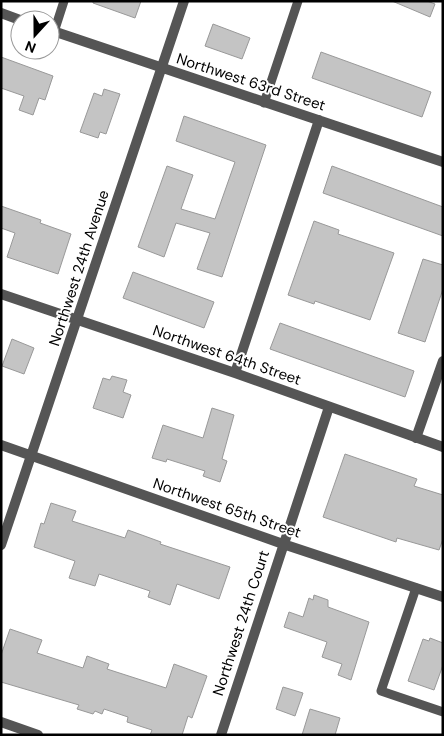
<svg xmlns="http://www.w3.org/2000/svg" width="444" height="736" font-family="'DM Sans',sans-serif">
<style>
.building{fill:#c4c4c4;stroke:#999}
.lines{fill:none;stroke-linecap:round;stroke-linejoin:round}
.service{stroke:#555;stroke-width:9}
.minor{stroke:#555;stroke-width:10}
.labels{text-anchor:middle;stroke-width:4;stroke-linejoin:round;paint-order:stroke}
.street-label{font-size:15px;fill:#000;stroke:#fff}
</style>
<rect width="100%" height="100%" fill="#fff"/>
<path class="building" d="M93,1H141L135,18L93,3Z
M392,1H427L435,4L430,17Z
M213,24L250,38L242,59L205,46Z
M321,52L431,92L422,117L312,78Z
M1,57L53,76L45,100L39,98L33,115L19,110L24,96L1,88Z
M104,89L120,94L106,134L100,132L98,138L80,132L94,93L102,96Z
M184,116L266,145L222,277L197,269L210,233L176,223L164,257L138,247L167,166L193,175L181,209L215,219L235,162L176,141Z
M332,166L443,207V236L323,193Z
M1,206L41,220L40,223L71,234L58,274L7,257L15,233L1,228Z
M314,221L339,230L338,234L394,253L370,320L315,301L314,304L288,295Z
M423,259L443,265V289L425,342L398,333Z
M133,272L214,302L204,328L123,298Z
M280,323L414,371L405,397L270,349Z
M12,339L34,348L24,374L2,366Z
M112,376L127,380L123,392L131,395L123,418L93,408L103,378L110,380Z
M212,408L234,415L222,459L227,461L220,482L203,476L205,471L167,459L166,462L152,458L163,425L203,438Z
M345,454L417,479L414,486L443,495V539L439,550L397,538L396,542L323,517Z
M51,503L76,511L72,521L125,538L128,530L161,542L160,544L230,567L219,599L177,584L170,605L148,597L150,591L99,574L95,586L69,578L75,561L34,547L41,523L44,524Z
M314,595L328,600V607L369,622L351,680L338,675L342,664L322,657L327,642L284,627L289,612L303,617L309,598L313,600Z
M10,629L42,640L37,653L83,668L87,656L109,664L107,669L166,688L174,664L207,676L192,718L188,716L182,735H150L152,730L127,722L128,717L104,709L102,714L95,711L93,714L77,709L79,705L1,682V655Z
M430,638L443,643V665L434,690L408,681L423,639L429,641Z
M283,687L303,693L295,716L276,709Z
M310,709L340,718L335,735H302Z"/>
<g class="lines">
<path class="service" d="M54,32L64,1
M264,103L298,1
M416,588L381,691L443,712"/>
<path class="minor" d="M1,13L20,20
M50,30L443,162
M1,294L235,373L443,447
M235,373L319,120
M416,438L443,361
M1,445L283,544L443,597
M1,545L184,1
M1,722L38,735
M221,735L329,407"/>
</g>
<g class="labels">
<g class="street-label">
<text transform="translate(251 82) rotate(18)" y="5">Northwest 63rd Street</text>
<text transform="translate(79 268) rotate(-72)" y="5">Northwest 24th Avenue</text>
<text transform="translate(227 355) rotate(19)" y="5">Northwest 64th Street</text>
<text transform="translate(227 508) rotate(19)" y="5">Northwest 65th Street</text>
<text transform="translate(241 623) rotate(-72)" y="5">Northwest 24th Court</text>
</g>
</g>
<rect width="444" height="736" fill="none" stroke="#000000" stroke-width="5"/>
<g transform="translate(35 35) rotate(201)"><circle r="24" fill="#ffffff" stroke="#999999"/>
<path d="M0-4L9 19L0 12L-9 19Z" fill="#000000"/>
<text y="-8" font-size="14" font-weight="bold" text-anchor="middle" fill="#000000">N</text>
</g>
</svg>
